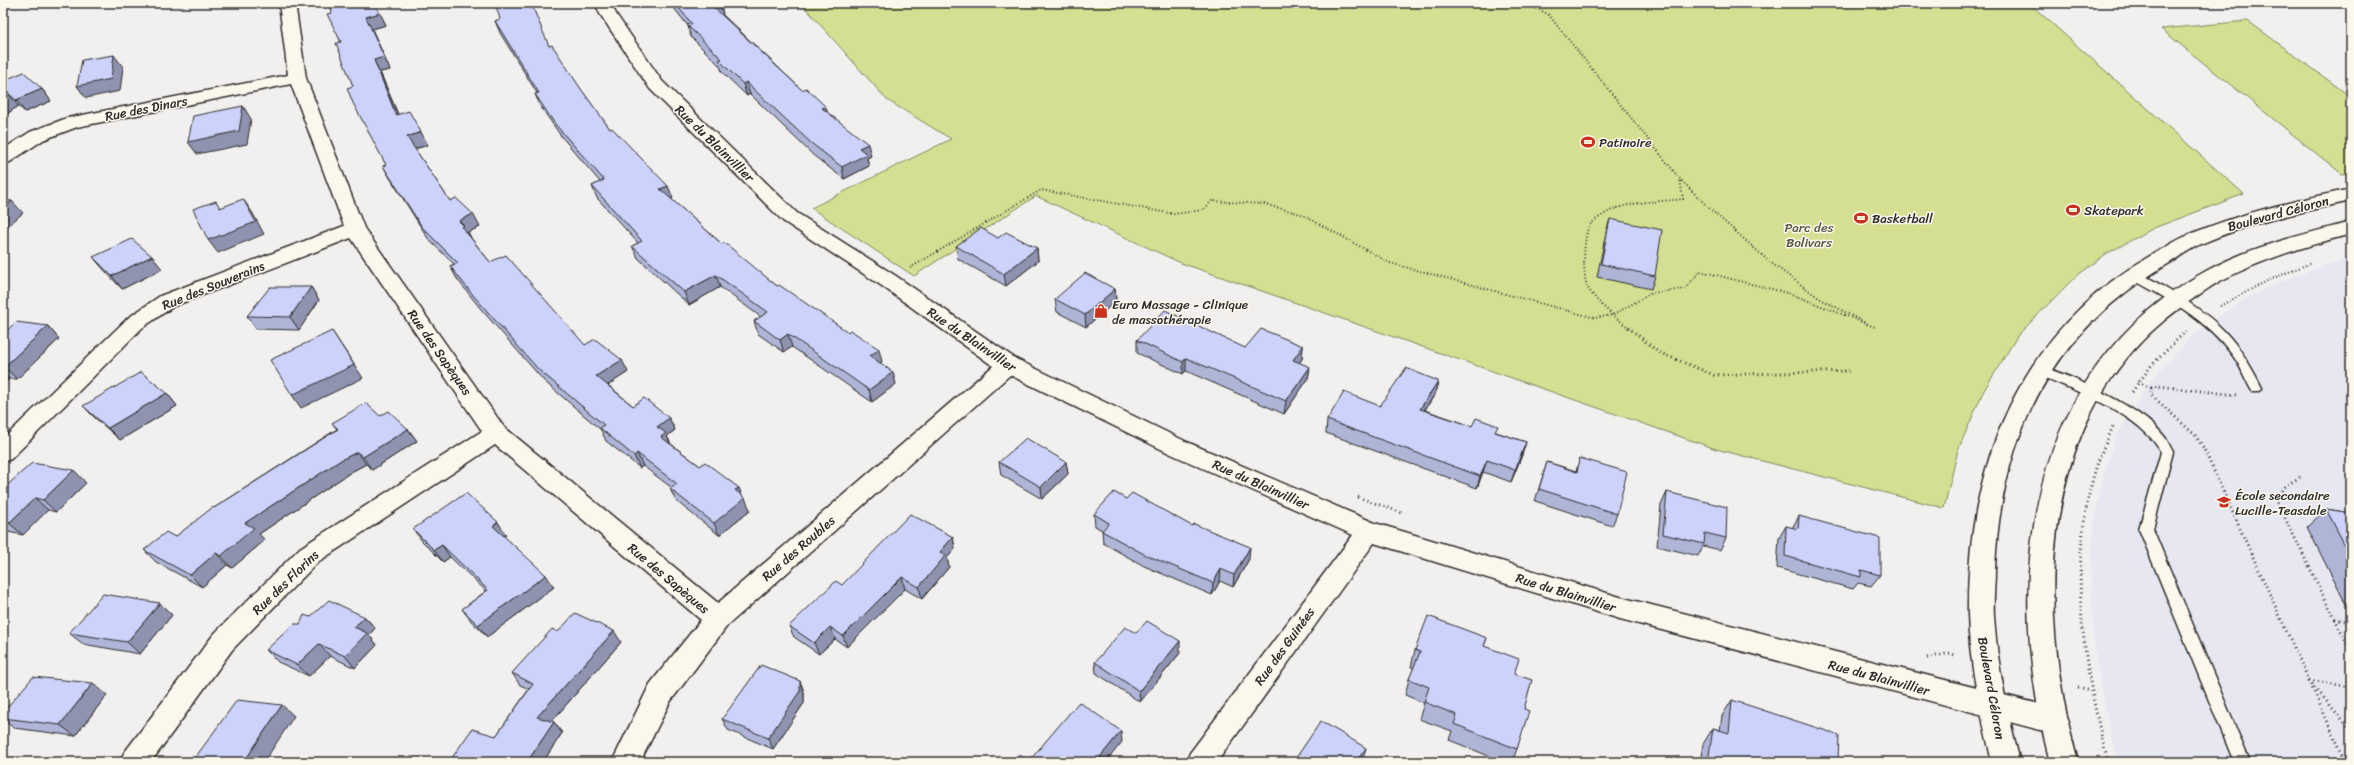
<svg xmlns="http://www.w3.org/2000/svg" width="2354" height="765" font-family="Sriracha,sans-serif">
<style>
.built{fill:#e7e7f2}
.green{fill:#d4df92;stroke:#80855e}
.lines{fill:none;stroke-linecap:round;stroke-linejoin:round}
.service-casing{stroke:#2b2b2b;stroke-width:3}
.minor-casing{stroke:#2b2b2b;stroke-width:3}
.tertiary-casing{stroke:#2b2b2b;stroke-width:3}
.path-far1{stroke:#2b2b2b;stroke-width:2;stroke-dasharray:1 2.5;stroke-linecap:butt}
.path{stroke:#2b2b2b;stroke-width:3;stroke-dasharray:1 3.5;stroke-linecap:butt}
.service{fill:#fbf7ec;fill-rule:evenodd}
.minor{fill:#fbf7ec;fill-rule:evenodd}
.tertiary{fill:#fbf7ec;fill-rule:evenodd}
.wall{fill:#afb5d7;stroke:#2b2b2b}
.shaded-wall{fill:#8f93af;stroke:#2b2b2b}
.building{fill:#ccd2fa;stroke:#2b2b2b}
.labels{text-anchor:middle;stroke-width:3;stroke-linejoin:round;paint-order:stroke}
.street-label{font-size:13px;fill:#2b2b2b;stroke:#fbf7ec}
.poi-label{font-size:13px;fill:#2b2b2b;stroke:#fbf7ec;text-anchor:start}
.park-label{font-size:13px;fill:#555845;stroke:#fbf7ec}
</style>
<rect width="100%" height="100%" fill="#f2f0ef"/>
<filter id="ink" filterUnits="userSpaceOnUse"><feTurbulence type="fractalNoise" baseFrequency=".025" numOctaves="2"/><feDisplacementMap in="SourceGraphic" scale="8" xChannelSelector="R" yChannelSelector="G"/><feConvolveMatrix kernelMatrix="1 2 1 2 8 2 1 2 1" color-interpolation-filters="sRGB"/></filter>
<g filter="url(#ink)">
<path class="built" d="M2351,257V762H2118L2102,696L2093,636L2091,576L2094,524L2102,480L2116,437L2149,382L2194,334L2248,297L2286,279Z"/>
<path class="green" d="M801,3H2029L2244,194L2154,228L2106,254L2074,278L2018,335L1983,392L1958,450L1944,508L1716,449L1181,263L1036,196L914,276L811,208L951,139L887,100Z
M2248,21L2351,97V173L2342,174L2161,29Z"/>
<g class="lines">
<defs>
<path id="service" d="M2132,270C2144,274 2156,282 2167,289C2216,318 2237,337 2262,388L2260,391H2252C2245,380 2241,366 2233,356C2207,319 2166,298 2128,277L2126,274L2128,271Z
M2039,366C2071,375 2144,409 2164,436C2168,441 2170,447 2173,452L2153,529L2250,762H2234L2139,529L2161,452C2139,412 2074,391 2035,373L2033,370Z"/>
<path id="minor" d="M279,3H295L306,78L364,228L504,427L718,603L993,366L882,286L783,221L650,89L600,14L595,3H611L616,14L662,81L797,213L896,276L1016,359L1187,442L1375,523L1620,597L2055,708L2065,712L2069,721L2065,730L2055,734L1620,619L1374,543L1217,762H1186L1190,753L1353,535L1171,454L1010,375L727,626L670,702L640,762H612L650,684L701,620L495,445L318,562L232,650L151,762H120L124,753L214,634L300,548L482,431L351,238L174,306L142,328L11,459L3,462V439L128,318L160,296L344,226L291,84L77,127L43,140L10,162L3,164L5,148L30,132L67,118L288,75Z"/>
<path id="tertiary" d="M2351,189V201C2300,212 2249,223 2201,244C2190,249 2179,257 2168,264C2051,332 2000,436 1995,570C1995,585 1993,601 1994,616C1997,665 2008,714 2020,762H1992C1981,714 1969,664 1968,614C1966,467 2018,332 2150,256C2162,249 2175,241 2188,235C2242,212 2294,201 2351,189Z
M2351,222V234C2306,246 2263,259 2222,280C2211,286 2200,294 2190,301C2038,403 2033,601 2078,762H2050C2002,579 2025,371 2206,271C2251,246 2302,235 2351,222Z"/>
</defs>
<use href="#service" class="service-casing"/>
<use href="#minor" class="minor-casing"/>
<use href="#tertiary" class="tertiary-casing"/>
<path class="path-far1" d="M910,268L1041,190L1174,214L1203,210L1212,201L1264,204L1301,214L1390,263L1595,318L1613,315L1651,293L1685,289L1700,271L1791,294L1867,324L1819,298L1770,262L1710,209L1680,179L1548,14L1525,3
M2220,306L2269,280L2311,263
M1867,324L1875,327
M1629,328C1615,317 1597,303 1588,288C1582,278 1583,234 1590,225C1594,220 1603,215 1608,212C1629,201 1659,202 1683,199L1680,179"/>
<path class="path" d="M1628,327L1658,352L1714,375L1849,371
M2138,382L2151,388V395L2195,435L2203,447L2346,762
M2151,388L2158,386L2237,395
M2132,392L2151,366L2187,330
M2300,477L2284,487L2276,500L2351,651
M1358,497L1402,513
M2335,619L2351,622
M1927,658L1950,653L1957,656
M2309,680L2351,687
M2312,684L2351,730
M2078,687L2091,690
M2108,762C2083,666 2066,562 2097,465C2101,452 2108,439 2113,426"/>
<use href="#service" class="service"/>
<use href="#minor" class="minor"/>
<use href="#tertiary" class="tertiary"/>
</g>
<path class="wall" d="M670,3H720L723,14H722L802,90L828,113L871,156L867,158L869,166L844,179L814,156L750,94L747,96L722,72L720,66L691,37L688,26Z
M377,9L386,25L372,29L390,70L380,72L398,114L428,145L415,149L450,201L480,227L468,232L471,238L490,262L585,345L628,372L608,385L633,406L669,418L675,430L667,436L671,444L700,466L739,488L742,496L750,510L719,535L676,501L670,489L672,488L643,466L640,468L606,441L601,430L544,381L480,308L457,279L450,266L454,264L429,240L390,178L383,166L386,165L353,86L332,13Z
M500,19L549,46L610,129L673,198L671,199L722,244L777,286L882,362L880,363L896,384L872,402L792,347L784,352L758,334L754,321L761,317L720,287L689,305L638,258L632,246L638,243L597,198L592,186L600,182L561,136L540,106L535,94L537,93L500,33L495,21Z
M3,81L42,89L51,101L25,112L18,106L3,117Z
M1610,219L1655,276L1651,289L1597,277L1606,232Z
M998,238L1037,248L1038,261L1006,286L958,259L956,246Z
M93,257L162,269L122,289L104,270Z
M311,287L319,300L299,330L256,329L247,316Z
M1115,289L1116,301L1086,327L1057,312L1055,299Z
M48,326L59,339L17,379H9L3,384V334Z
M1137,340L1245,348L1303,346L1302,359L1299,363L1310,367L1308,379L1284,414L1186,371L1183,374L1137,353Z
M1438,381L1435,394L1425,410L1472,426L1496,432L1526,442L1522,455L1511,482L1483,472L1477,488L1326,433L1327,420L1380,406Z
M167,393L177,406L120,440L95,418L83,406Z
M380,416L408,429L417,441L372,470L366,464L351,472L259,534L265,540L232,568L227,565L202,587L156,562L144,550L175,537L214,508L337,429L332,423Z
M1580,458L1617,514L1612,526L1535,501L1547,462L1576,471Z
M999,462H1066L1068,474L1042,499L1001,475Z
M86,483L56,512L48,510L23,535L3,531V489Z
M1667,492L1726,538L1720,550L1703,546L1698,556L1657,546L1661,505Z
M1126,499L1249,559L1233,587L1220,581L1212,595L1144,566L1103,543L1102,530L1095,526L1094,514Z
M2326,509L2351,513V614L2307,527Z
M1799,516L1880,575L1871,586L1858,583L1853,589L1777,568L1779,538L1786,526L1792,528Z
M413,529L506,535L504,536L554,587L487,637L471,621L462,609L486,591L450,557L443,562L422,541Z
M953,537L955,549L947,558L949,567L922,599L905,589L847,647L835,639L819,654L794,637L789,626L842,585Z
M160,603L172,615L140,654L83,644L69,633Z
M310,617H365L375,628L369,635L377,645L355,668L330,656L309,676L278,662L266,650Z
M558,632L621,642L552,721L554,722L562,733L543,762H449L496,736L529,689L520,685L512,673Z
M1136,633L1180,653L1140,702L1096,673L1095,662Z
M1487,638L1484,646L1514,674L1524,709L1517,749L1512,762H1504L1449,740L1452,731L1419,719L1424,703L1405,695L1409,679L1414,668L1411,667L1415,650Z
M800,681L804,692V703L773,749L728,730L722,719Z
M107,695L75,736L14,728L3,720V712Z
M1732,700L1838,760L1836,762H1700L1703,744L1713,728L1720,730L1722,716Z
M1296,758L1363,759L1361,762H1295Z"/>
<path class="shaded-wall" d="M717,3H720L723,14L715,16L711,5Z
M380,13L386,25L372,29L390,70L380,72L403,127L396,115L374,60L366,17Z
M114,55L123,67L120,91L86,98L77,86Z
M746,82L750,94L747,96L743,84Z
M42,89L51,101L25,112L16,100Z
M9,94L18,106L3,117V98Z
M243,106L251,119L247,144L197,154L188,142Z
M826,107L829,119L822,108Z
M421,132L428,145L414,149L407,137Z
M868,144L871,156L867,158L869,166L844,179L842,167L859,148Z
M668,186L673,198L665,202L660,189Z
M243,199L252,212L264,234L218,253L208,240Z
M12,201L23,213L3,230V208Z
M473,214L480,227L468,232L471,238L462,227L459,221Z
M1037,248L1038,261L1006,286L1004,274Z
M152,256L162,269L122,289L112,276Z
M716,275L720,287L689,305L684,292Z
M311,287L319,300L299,330L290,317Z
M1115,289L1116,301L1086,327L1085,315Z
M48,326L59,339L17,379L4,367Z
M332,331L363,378L301,408L292,395Z
M788,334L792,347L784,352L780,340Z
M1303,346L1302,359L1292,373L1293,360Z
M879,349L882,362L873,369L870,356Z
M1186,358V371L1183,374V362Z
M622,360L628,372L602,389L596,376Z
M1310,367L1308,379L1284,414L1286,401Z
M3,372L9,379L3,384Z
M893,372L896,384L872,402L869,390Z
M1438,381L1435,394L1417,421L1420,409Z
M167,393L177,406L120,440L108,428Z
M669,418L675,430L667,436L671,446L667,449L657,427Z
M408,429L417,441L372,470L363,457Z
M1526,442L1522,455L1511,482L1515,470Z
M357,452L366,464L351,472L259,534L265,540L232,568L221,556L245,523L341,460Z
M637,453L643,466L640,468L634,456Z
M1487,460L1483,472L1477,488L1480,476Z
M1066,462L1068,474L1042,499L1041,487Z
M74,470L86,483L56,512L43,500Z
M739,488L743,499L745,498L750,510L719,535L714,523L735,490Z
M35,498L48,510L23,535L9,523Z
M498,522L506,535L501,538L493,526Z
M953,537L955,549L947,558L949,567L922,599L919,587L940,552Z
M442,545L450,557L443,562L434,550Z
M1250,547L1249,559L1233,587L1234,575Z
M216,553L227,565L202,587L190,575Z
M1221,569L1220,581L1212,595L1213,583Z
M546,575L554,587L487,637L478,625Z
M902,577L905,589L847,647L843,636Z
M160,603L172,615L140,654L127,642Z
M365,617L375,628L369,635L377,645L355,668L345,656L354,627Z
M830,627L835,639L819,654L814,643Z
M614,631L621,642L545,729L537,717Z
M1180,641V653L1140,702L1139,691Z
M319,644L330,656L309,676L297,665Z
M800,681L804,692V703L773,749L768,738Z
M93,683L107,695L75,736L60,725Z
M282,705L294,716L264,762H244Z
M554,722L562,733L543,762H527Z
M1121,731L1122,742L1106,762H1096Z
M1366,748L1363,759L1361,762H1356Z"/>
<path class="building" d="M330,3H374L380,13L366,17L384,57L374,60L396,115L409,111L421,132L407,137L450,201L456,198L473,214L459,221L464,226L462,227L490,262L506,255L585,345L595,339L622,360L596,376L633,406L644,398L669,418L657,427L666,433L661,437L700,466L705,462L739,488L735,490L745,498L714,523L670,489L677,484L637,453L634,456L600,428L604,425L538,369L473,295L450,266L458,263L422,227L383,166L386,165L353,103L347,88L353,86L336,43L341,42L327,14L332,13Z
M495,3H531L549,46L552,45L581,89L610,129L612,128L668,186L660,189L722,244L725,243L777,286L779,285L848,332L850,330L879,349L870,356L893,372L869,390L788,334L780,340L754,321L768,312L716,275L684,292L632,246L642,241L592,186L604,180L555,124L535,94L539,93L495,21L500,19Z
M675,3H717L711,5L802,90L806,88L826,107L822,108L868,144L859,148L867,154L842,167L811,143L746,82L743,84L719,60L722,59L687,25L692,24Z
M114,55L111,79L77,86L82,60Z
M24,72L42,89L16,100L9,94L3,98V81Z
M243,106L239,131L188,142L193,116Z
M243,199L256,222L208,240L193,209L216,201L220,208Z
M3,200L12,201L3,208Z
M1610,219L1662,230L1655,276L1601,264Z
M981,228L998,238L1006,232L1037,248L1004,274L956,246Z
M132,239L152,256L112,276L93,257Z
M1085,273L1115,289L1085,315L1055,299Z
M270,287H311L290,317L247,316Z
M1165,310L1245,348L1261,329L1303,346L1293,360L1310,367L1286,401L1186,358L1183,362L1137,340Z
M16,322L48,326L4,367H3V334Z
M332,331L354,365L292,395L270,360Z
M1406,368L1438,381L1420,409L1472,426L1476,418L1498,426L1495,432L1526,442L1515,470L1487,460L1480,476L1327,420L1344,392L1380,406Z
M141,372L167,393L108,428L83,406Z
M366,403L380,416L389,411L408,429L363,457L357,452L341,460L245,523L254,528L221,556L216,553L190,575L144,550L166,532L175,537L213,507L214,508L338,429L332,423Z
M1026,438L1066,462L1041,487L999,462Z
M1580,458L1627,472L1617,514L1539,489L1547,462L1577,472Z
M32,463L74,470L43,500L35,498L9,523L3,522V489Z
M1114,492L1126,499L1132,493L1192,526L1194,524L1250,547L1234,575L1221,569L1213,583L1144,554L1102,531L1109,523L1094,514Z
M1667,492L1727,507L1726,538L1705,533L1704,544L1663,534Z
M466,493L498,522L493,526L546,575L478,625L462,609L488,590L442,545L434,550L413,529Z
M2326,509L2351,513V557Z
M910,514L953,537L940,552L946,555L919,587L902,577L843,636L830,627L814,643L789,626L836,581L842,585Z
M1799,516L1880,538V575L1861,570V577L1785,556L1786,526L1798,529Z
M103,594L160,603L127,642L69,633Z
M329,600L365,617L354,627L367,633L345,656L319,644L297,665L266,650L294,624H300L304,615L310,617Z
M575,613L614,631L537,717L554,722L527,762H449L472,729L496,736L533,684L512,673L552,629L558,632Z
M1428,616L1487,638L1484,646L1519,659L1514,674L1532,680L1524,709L1529,711L1517,749L1454,724L1457,715L1424,702L1429,687L1409,679L1420,652L1415,650Z
M1147,621L1180,641L1139,691L1095,662L1125,627L1136,633Z
M761,665L800,681V691L768,738L722,719Z
M33,677L93,683L60,725L3,718V712Z
M237,700L282,705L244,762H192Z
M1732,700L1839,735L1838,760L1834,759V762H1708L1713,728L1729,733Z
M1079,702L1121,731L1096,762H1010L1018,754L1029,761Z
M1321,721L1366,748L1356,762H1301L1296,758Z"/>
</g>
<defs>
<symbol id="stadium-bare" viewBox="-9 -9 18 18"><path d="M0-5a6.5 5 0 1 0 0 10a6.5 5 0 1 0 0-10ZM-3.5-1.8h7v3.6h-7Z" fill="#c8321e" stroke="#fbf7ec" stroke-width="2.5" paint-order="stroke"/></symbol>
<symbol id="shop-bare" viewBox="-9 -9 18 18"><path d="M-5-2.5h2.3a2.7 3.5 0 0 1 5.4 0H5L5.5 6h-11ZM-1.5-2.5h3a1.5 2.3 0 0 0-3 0Z" fill="#c8321e" stroke="#fbf7ec" stroke-width="2.5" paint-order="stroke"/></symbol>
<symbol id="school-bare" viewBox="-9 -9 18 18"><path d="M0-5L7-2L0 1L-7-2ZM-4 1L0 2.5L4 1V4Q0 6-4 4Z" fill="#c8321e" stroke="#fbf7ec" stroke-width="2.5" paint-order="stroke"/></symbol>
</defs>
<g fill-rule="evenodd">
<use href="#stadium-bare" x="1578" y="132" width="20" height="20"/>
<use href="#stadium-bare" x="2063" y="200" width="20" height="20"/>
<use href="#stadium-bare" x="1851" y="208" width="20" height="20"/>
<use href="#shop-bare" x="1091" y="301" width="20" height="20"/>
<use href="#school-bare" x="2214" y="492" width="20" height="20"/>
</g>
<g class="labels">
<g class="street-label">
<text transform="translate(146 108) rotate(-11)" y="5">Rue des Dinars</text>
<text transform="translate(715 143) rotate(44)" y="5">Rue du Blainvillier</text>
<text transform="translate(2278 213) rotate(-15)" y="5">Boulevard Céloron</text>
<text transform="translate(213 285) rotate(-22)" y="5">Rue des Souverains</text>
<text transform="translate(972 339) rotate(34)" y="5">Rue du Blainvillier</text>
<text transform="translate(440 352) rotate(55)" y="5">Rue des Sapèques</text>
<text transform="translate(1261 484) rotate(24)" y="5">Rue du Blainvillier</text>
<text transform="translate(798 548) rotate(-41)" y="5">Rue des Roubles</text>
<text transform="translate(669 578) rotate(40)" y="5">Rue des Sapèques</text>
<text transform="translate(285 582) rotate(-44)" y="5">Rue des Florins</text>
<text transform="translate(1566 592) rotate(17)" y="5">Rue du Blainvillier</text>
<text transform="translate(1284 646) rotate(-54)" y="5">Rue des Guinées</text>
<text transform="translate(1879 677) rotate(15)" y="5">Rue du Blainvillier</text>
<text transform="translate(1992 688) rotate(80)" y="5">Boulevard Céloron</text>
</g>
<g class="poi-label">
<text x="1599" y="147">Patinoire</text>
<text x="2084" y="215">Skatepark</text>
<text x="1872" y="223">Basketball</text>
<text x="1112" y="309">Euro Massage - Clinique<tspan x="1112" dy="15">de massothérapie</tspan></text>
<text x="2235" y="500">École secondaire<tspan x="2235" dy="15">Lucille-Teasdale</tspan></text>
</g>
<g class="park-label">
<text x="1809" y="232">Parc des<tspan x="1809" dy="15">Bolivars</tspan></text>
</g>
</g>
<rect width="2354" height="765" fill="none" stroke="#fbf7ec" stroke-width="16"/>
<rect x="8" y="8" width="2338" height="749" fill="none" stroke="#2b2b2b" stroke-width="1.5" filter="url(#ink)"/>
</svg>
